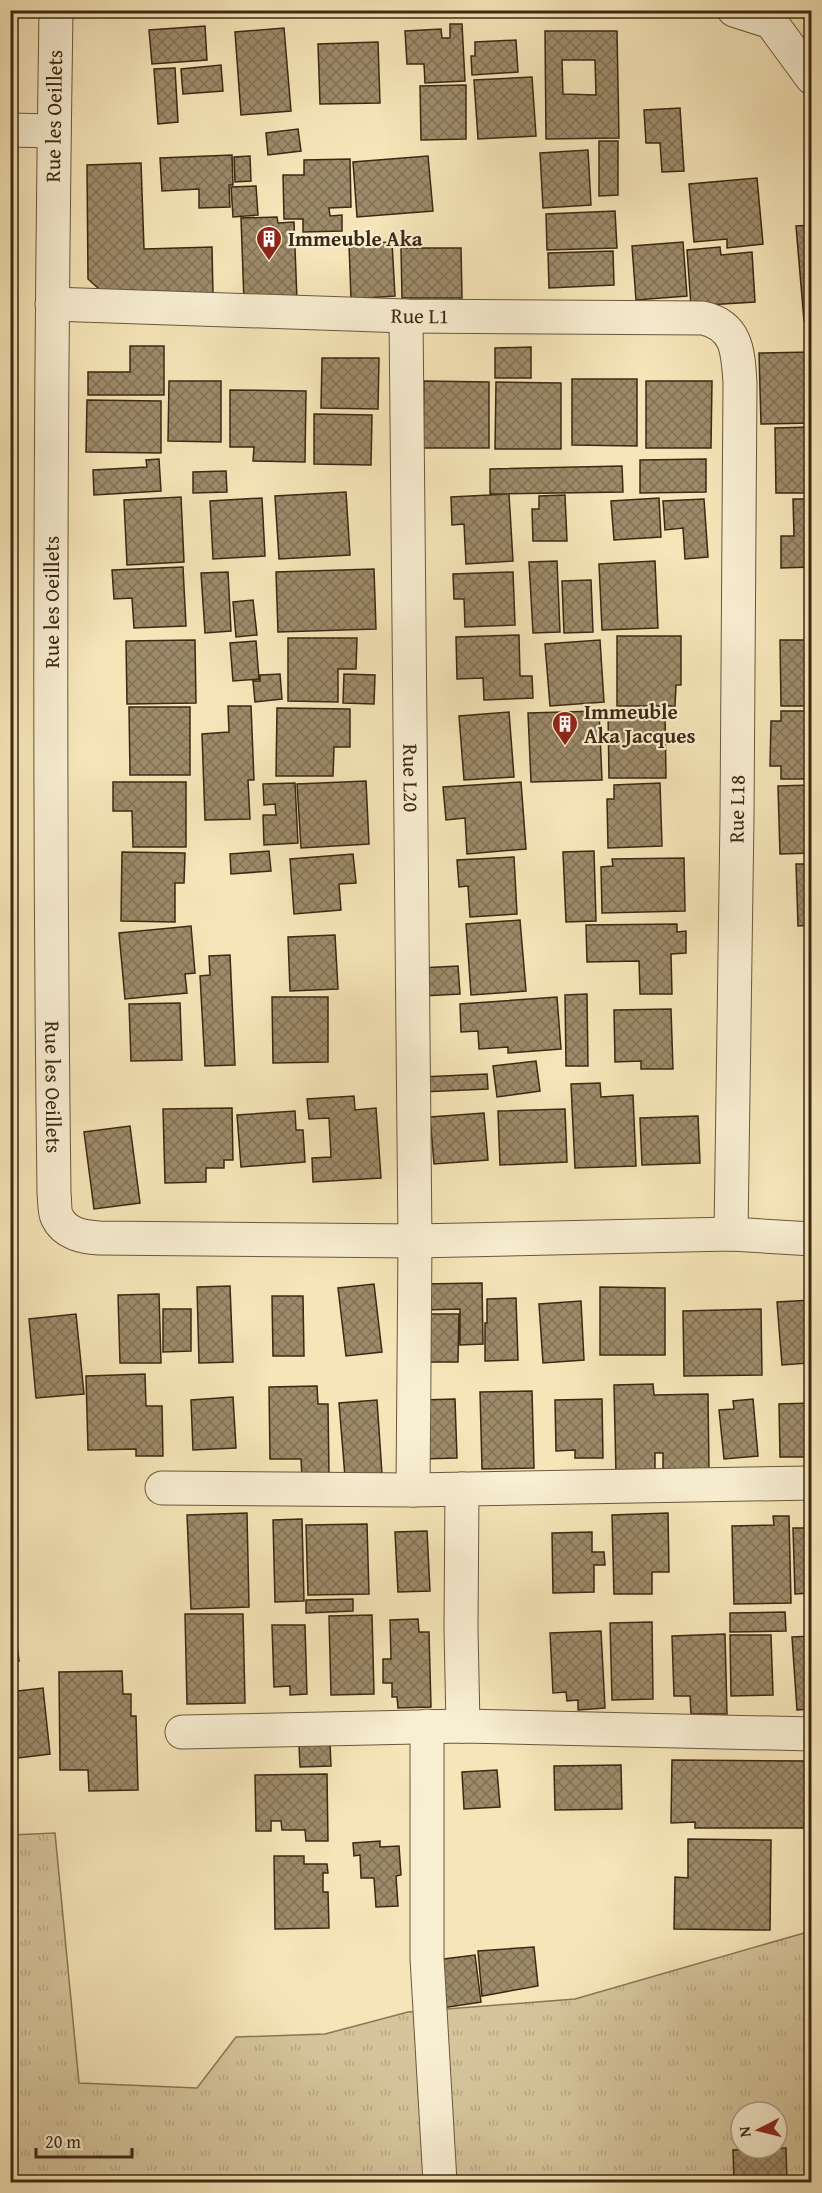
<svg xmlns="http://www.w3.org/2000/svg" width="822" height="2193" font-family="'Gentium Book Plus',serif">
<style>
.grass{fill:url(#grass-tufts);stroke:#8a7658;stroke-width:1.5;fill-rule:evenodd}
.building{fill:url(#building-cross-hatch);stroke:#3d2813;stroke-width:1.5;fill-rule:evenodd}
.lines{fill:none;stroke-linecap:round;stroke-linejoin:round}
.street-casing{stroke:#6b573c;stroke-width:35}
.street{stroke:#f8eed1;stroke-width:33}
.labels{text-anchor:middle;stroke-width:4.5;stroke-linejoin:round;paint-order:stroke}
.street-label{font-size:21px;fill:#3d2813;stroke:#f8eed1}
.poi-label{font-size:21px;font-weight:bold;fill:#3d2813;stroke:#f8eed1;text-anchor:start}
</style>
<defs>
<pattern id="grass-tufts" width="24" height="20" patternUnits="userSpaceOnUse" patternTransform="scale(1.5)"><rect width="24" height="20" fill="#d6c59c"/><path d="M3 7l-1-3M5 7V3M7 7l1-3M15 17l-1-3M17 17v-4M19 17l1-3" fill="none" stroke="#b9a986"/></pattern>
<pattern id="building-cross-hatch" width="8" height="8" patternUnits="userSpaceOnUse" patternTransform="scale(1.5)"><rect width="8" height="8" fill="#9d8a69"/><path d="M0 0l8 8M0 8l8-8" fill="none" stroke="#817155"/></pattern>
</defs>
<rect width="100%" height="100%" fill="#f5e5b8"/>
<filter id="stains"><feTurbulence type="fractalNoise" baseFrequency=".00333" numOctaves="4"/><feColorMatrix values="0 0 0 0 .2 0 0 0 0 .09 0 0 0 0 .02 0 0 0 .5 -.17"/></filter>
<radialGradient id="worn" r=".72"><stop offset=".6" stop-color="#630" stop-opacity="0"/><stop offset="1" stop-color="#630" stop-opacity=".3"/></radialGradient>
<path class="grass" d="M55,1833L79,2083L197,2088L236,2037L325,2034L408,2012L575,1999L811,1931V2182H11V1835ZM741,2112H777V2148H741Z"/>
<path class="building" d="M450,24H462L465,81L425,83L424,64H407L405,31L441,29L442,38H450Z
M205,26L207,60L152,64L149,30Z
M284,28L291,111L241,115L235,32Z
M545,31H617L619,138L546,139ZM562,60H595L596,95L563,94Z
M516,40L518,72L472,75L471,56H475V42Z
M378,42L380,103L320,104L318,44Z
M221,65L223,91L183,94L181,69Z
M175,68L178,122L158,124L154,69Z
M532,77L536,136L478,139L474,80Z
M466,85V139L421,140L420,86Z
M680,108L684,171L662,172L660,143H646L644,110Z
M298,129L301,151L268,155L266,133Z
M599,141H618V195L599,196Z
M588,150L591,205L543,208L540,153Z
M232,155L233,185H229L230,207L199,208V189L162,191L160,158Z
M250,156L251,181L235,182L234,157Z
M428,156L433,211L357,217L353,162Z
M350,159L351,207L329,208L330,216L342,215V231L303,232V219H284L283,175H304V160Z
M141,163L144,249L212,247L213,295L109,298L88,279L87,165Z
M757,178L763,244L727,248V239L694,242L689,184Z
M256,186L258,215L233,217L231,187Z
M615,211L617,248L547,250L546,214Z
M277,217L278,223L294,222L297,300L244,302L241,218Z
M812,225V321H804L796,226Z
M392,242L395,296L351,299L349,244Z
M683,242L687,296L636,300L632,246Z
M720,247L721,255L752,252L755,302L691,306L687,250Z
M401,248H461L462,298H402Z
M613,251L614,285L549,288L548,253Z
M130,346H164V395H88V372H130Z
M531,347V378H495V348Z
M812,352V423L761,424L759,353Z
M322,358H379L378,409L321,408Z
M572,379H637V446L572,445Z
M169,381H221V442L168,441Z
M424,381L489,382V448H423Z
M646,381H712L711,448H646Z
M10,382H13V435H10Z
M496,382L561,383V449H495Z
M230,390L306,391L305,462L253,461L254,447H230Z
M87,400L161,401V453L86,452Z
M314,414L372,415L371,465L314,464Z
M812,427V493H776L775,428Z
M159,459L161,491L94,495L93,470L147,467L146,460Z
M706,459V492L640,493V460Z
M622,466L623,492L490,494V469Z
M226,471L227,492L193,493V472Z
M346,492L350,555L279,559L275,496Z
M509,494L513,561L466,564L464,524L452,525L451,497Z
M565,495L567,541H533L532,509H539V496Z
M181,497L184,562L127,565L124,500Z
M262,498L265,556L213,559L210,501Z
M659,498L661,537L614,540L611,501Z
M704,499L708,557L685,559L683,528L665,530L663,501Z
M793,499H812V567L781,568V536H794Z
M557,561L560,632L533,633L529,562Z
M655,561L658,628L602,630L599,564Z
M183,567L186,626L134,628L132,598L114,599L112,570Z
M374,569L376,629L278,632L276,572Z
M228,572L231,631L205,633L201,573Z
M513,572L515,625L465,627L464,599H454L453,574Z
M591,580L593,632L564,633L562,581Z
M253,600L257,635L236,637L233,602Z
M519,635L520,676H532L533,698L484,700L483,678L457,679L456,637Z
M617,636H681V685H676L675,706H617Z
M288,638H357L356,669H338V702L288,701Z
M195,640L196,703L127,704L126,641Z
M600,640L604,702L550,706L545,644Z
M780,640H812V706H781Z
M256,641L259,679L233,681L230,643Z
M280,674L282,699L255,702L253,681H260V675Z
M344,674L375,675L374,704L343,703Z
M10,689H13L17,728L10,729Z
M228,706H251L254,780H248L250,819L205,820L202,734L229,732Z
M129,707H190V775H130Z
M277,708L350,709V747H334L333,776H276Z
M665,709L666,778H609L608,710Z
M599,711L602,780L531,782L528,713Z
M781,711H812V779H781V766H770L771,721H781Z
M509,712L514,777L464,780L459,716Z
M366,781L369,844L301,848L297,784Z
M113,782H186V847H133L132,811H113Z
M521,782L526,849L467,854L465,818L446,820L443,787Z
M295,783L298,843L264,845L263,815H276L275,804L264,805L263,784Z
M660,783L662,846L608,848L607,799H614V785Z
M812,785V853L780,854L778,786Z
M269,851L271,871L231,874L230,854Z
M594,851L596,921L566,922L563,852Z
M122,852L185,853L184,883H175V922L121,921Z
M353,854L356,883L339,884L341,910L294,914L290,859Z
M514,857L517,914L470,917L468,886L459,887L457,860Z
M684,858L685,911L602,913L601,867L613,866L612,859Z
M796,864H812V925L798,926Z
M520,920L526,991L471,995L466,924Z
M677,924V932L686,931V953L671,954L672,994H640L639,961L587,962L586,925Z
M191,926L195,973L185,974L187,993L125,999L119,933Z
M335,935L338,989L290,991L288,937Z
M230,955L235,1065L205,1066L200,976L210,975L209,956Z
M458,966L460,994L422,996L420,968Z
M587,994L588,1066H566L565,995Z
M272,997H328V1062L273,1063Z
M557,997L561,1049L508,1053V1047L479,1049L478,1031L461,1032L460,1004Z
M180,1003L182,1060L131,1061L129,1004Z
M671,1009L673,1069H641V1061L615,1062L614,1010Z
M536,1061L540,1091L497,1097L493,1066Z
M487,1074L488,1089L421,1092V1077Z
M600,1083L601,1097L633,1095L636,1166L575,1168L571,1084Z
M354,1096L355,1110L376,1108L381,1178L313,1182L312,1158L331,1157L329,1118L309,1119L307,1099Z
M232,1108L233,1160H224V1168H206V1182L165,1183L163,1109Z
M565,1109L567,1162L500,1165L498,1111Z
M295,1111L296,1130H303L305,1162L241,1167L237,1115Z
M484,1113L488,1160L434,1164L430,1117Z
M698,1116L700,1163L642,1165L640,1118Z
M130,1126L140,1203L94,1209L84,1132Z
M482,1283L483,1344L460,1345V1309L423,1310L422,1284Z
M374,1284L382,1352L346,1356L338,1288Z
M230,1286L233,1362L199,1363L197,1287Z
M600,1287L665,1288V1355H600Z
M159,1294L161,1363H120L118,1295Z
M272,1296H303L304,1356H273Z
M516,1298L518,1360L485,1361V1323H487V1299Z
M812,1300V1383H810L808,1363L782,1365L777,1302Z
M581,1301L584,1360L543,1363L539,1304Z
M163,1309H191V1351L163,1352Z
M761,1309L762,1375L684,1376L683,1311Z
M76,1314L84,1394L36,1398L29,1319Z
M424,1314H459L458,1362H424Z
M145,1374L146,1406H162L163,1456H136V1449L88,1450L86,1376Z
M653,1384L654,1395L708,1394L709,1470L663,1471V1453H655V1475L616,1476L614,1385Z
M317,1386L318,1404H328L329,1476L302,1477L301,1459H270L269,1387Z
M532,1391L534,1468L482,1469L480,1392Z
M233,1397L236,1448L193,1450L191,1400Z
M455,1399L457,1458L422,1459L421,1400Z
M602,1399L603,1458H575V1450L556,1451L555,1400Z
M753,1399L758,1456L724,1459L719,1410L734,1409L733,1401Z
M377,1400L382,1474L345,1477L339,1403Z
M812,1403V1451H808L809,1457H780L779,1404Z
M247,1513L249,1607L191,1609L187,1515Z
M668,1513L669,1572H652V1594H614L612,1515Z
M773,1516H789L791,1603L734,1604L732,1526L774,1525Z
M302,1519L304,1601L275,1602L273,1520Z
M367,1524L369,1594L308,1595L306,1525Z
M793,1528H812V1593L795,1594Z
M427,1531L430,1591L398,1592L395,1532Z
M592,1532V1552H604L605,1565H594V1592L553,1593L552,1533Z
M353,1599V1611L306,1613V1600Z
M10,1606H12L19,1661L10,1662Z
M785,1612L786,1631L730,1632V1613Z
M185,1614H243L245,1703L187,1704Z
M372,1615L374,1694L331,1695L329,1616Z
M418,1619L419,1632H429L431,1707L398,1708L397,1697H392V1683H383V1659H391L390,1620Z
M652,1622L653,1699L612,1700L610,1623Z
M272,1625H305L307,1694L290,1695V1686L274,1687Z
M601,1631L605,1708L578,1710V1700L567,1701L566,1692L553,1693L550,1633Z
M725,1634L727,1714H691L690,1696H674L672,1636Z
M730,1635H771L773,1695L731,1696Z
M812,1636V1709L797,1710L792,1637Z
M122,1671L123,1694H131V1716H136L138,1790L89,1791L88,1770H60L59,1672Z
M43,1688L50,1754L10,1759V1692Z
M330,1744L331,1766L300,1767L299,1745Z
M672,1760L812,1761V1828H695V1822L671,1823Z
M621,1765L622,1809L555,1810L554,1766Z
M497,1770L500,1807L464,1809L462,1772Z
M327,1774L328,1841H306L305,1830H282L281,1821H271V1831H256L255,1775Z
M688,1839L771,1840L770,1930L674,1929L675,1877L688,1878Z
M380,1841V1847L399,1846L401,1875L396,1876L398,1906L376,1907L374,1878H361L360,1855L354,1856L353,1843Z
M274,1856H304V1864H327L328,1873H323V1892H328L329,1928L275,1929Z
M534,1947L538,1986L482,1996L478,1951Z
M475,1955L481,2002L442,2008L436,1960Z
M786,2148L787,2182H734L733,2150Z"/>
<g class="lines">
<defs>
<g id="street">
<path id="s1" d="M56,10C50,404 49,799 54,1193C55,1200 54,1211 57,1217C65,1234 83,1237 99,1238L415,1241L731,1234L812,1239"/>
<path d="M734,10L771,22L812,78"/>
<path d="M10,130L54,131"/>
<path id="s2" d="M52,304L406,316L703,318C738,326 738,353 740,383L737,816L731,1234"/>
<path id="s3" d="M406,316L415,1241L413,1490"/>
<path d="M162,1488L413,1490L812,1483"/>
<path d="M462,1489L461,1628L463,1726"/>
<path d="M427,1726V1958L440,2182"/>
<path d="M182,1732L463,1726L812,1734"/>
</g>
</defs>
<use href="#street" class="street-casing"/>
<use href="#street" class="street"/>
</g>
<defs>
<symbol id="building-pin" viewBox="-11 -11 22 30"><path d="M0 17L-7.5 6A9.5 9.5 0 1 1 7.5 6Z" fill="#8f2418" stroke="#f8eed1"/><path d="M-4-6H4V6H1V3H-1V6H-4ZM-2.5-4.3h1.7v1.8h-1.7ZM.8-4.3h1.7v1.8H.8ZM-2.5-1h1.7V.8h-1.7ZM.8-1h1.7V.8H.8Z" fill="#fff"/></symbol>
</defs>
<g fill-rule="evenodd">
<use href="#building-pin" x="254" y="224" width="30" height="40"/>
<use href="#building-pin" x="550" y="709" width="30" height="40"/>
</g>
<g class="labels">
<g class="street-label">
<text transform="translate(54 116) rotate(-89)" y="7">Rue les Oeillets</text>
<text dy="7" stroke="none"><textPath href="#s2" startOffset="368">Rue L1</textPath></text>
<text transform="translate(52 602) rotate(-90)" y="7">Rue les Oeillets</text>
<text dy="7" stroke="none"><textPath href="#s3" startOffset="462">Rue L20</textPath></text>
<text transform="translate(737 809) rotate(-89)" y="7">Rue L18</text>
<text dy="7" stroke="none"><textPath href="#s1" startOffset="1077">Rue les Oeillets</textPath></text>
</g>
<g class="poi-label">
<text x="288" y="246">Immeuble Aka</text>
<text x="584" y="719">Immeuble<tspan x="584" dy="24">Aka Jacques</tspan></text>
</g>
</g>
<rect width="822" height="2193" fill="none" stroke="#f5e5b8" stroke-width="36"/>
<rect x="12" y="12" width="798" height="2169" fill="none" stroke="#3d2813" stroke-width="3"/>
<rect x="18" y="18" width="786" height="2157" fill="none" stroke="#3d2813" stroke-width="1.5"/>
<g transform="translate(759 2130) rotate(263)"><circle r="28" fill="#f8eed1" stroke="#ad9f85" stroke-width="1.5"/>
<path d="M0-4.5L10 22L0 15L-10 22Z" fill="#8f2418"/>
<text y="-9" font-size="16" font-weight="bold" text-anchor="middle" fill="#3d2813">N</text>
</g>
<path d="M36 2148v9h96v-9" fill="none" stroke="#3d2813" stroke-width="3"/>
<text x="45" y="2148" font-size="18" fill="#3d2813" stroke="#f8eed1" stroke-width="4.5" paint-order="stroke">20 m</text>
<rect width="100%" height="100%" filter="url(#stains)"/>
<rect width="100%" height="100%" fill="url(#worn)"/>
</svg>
